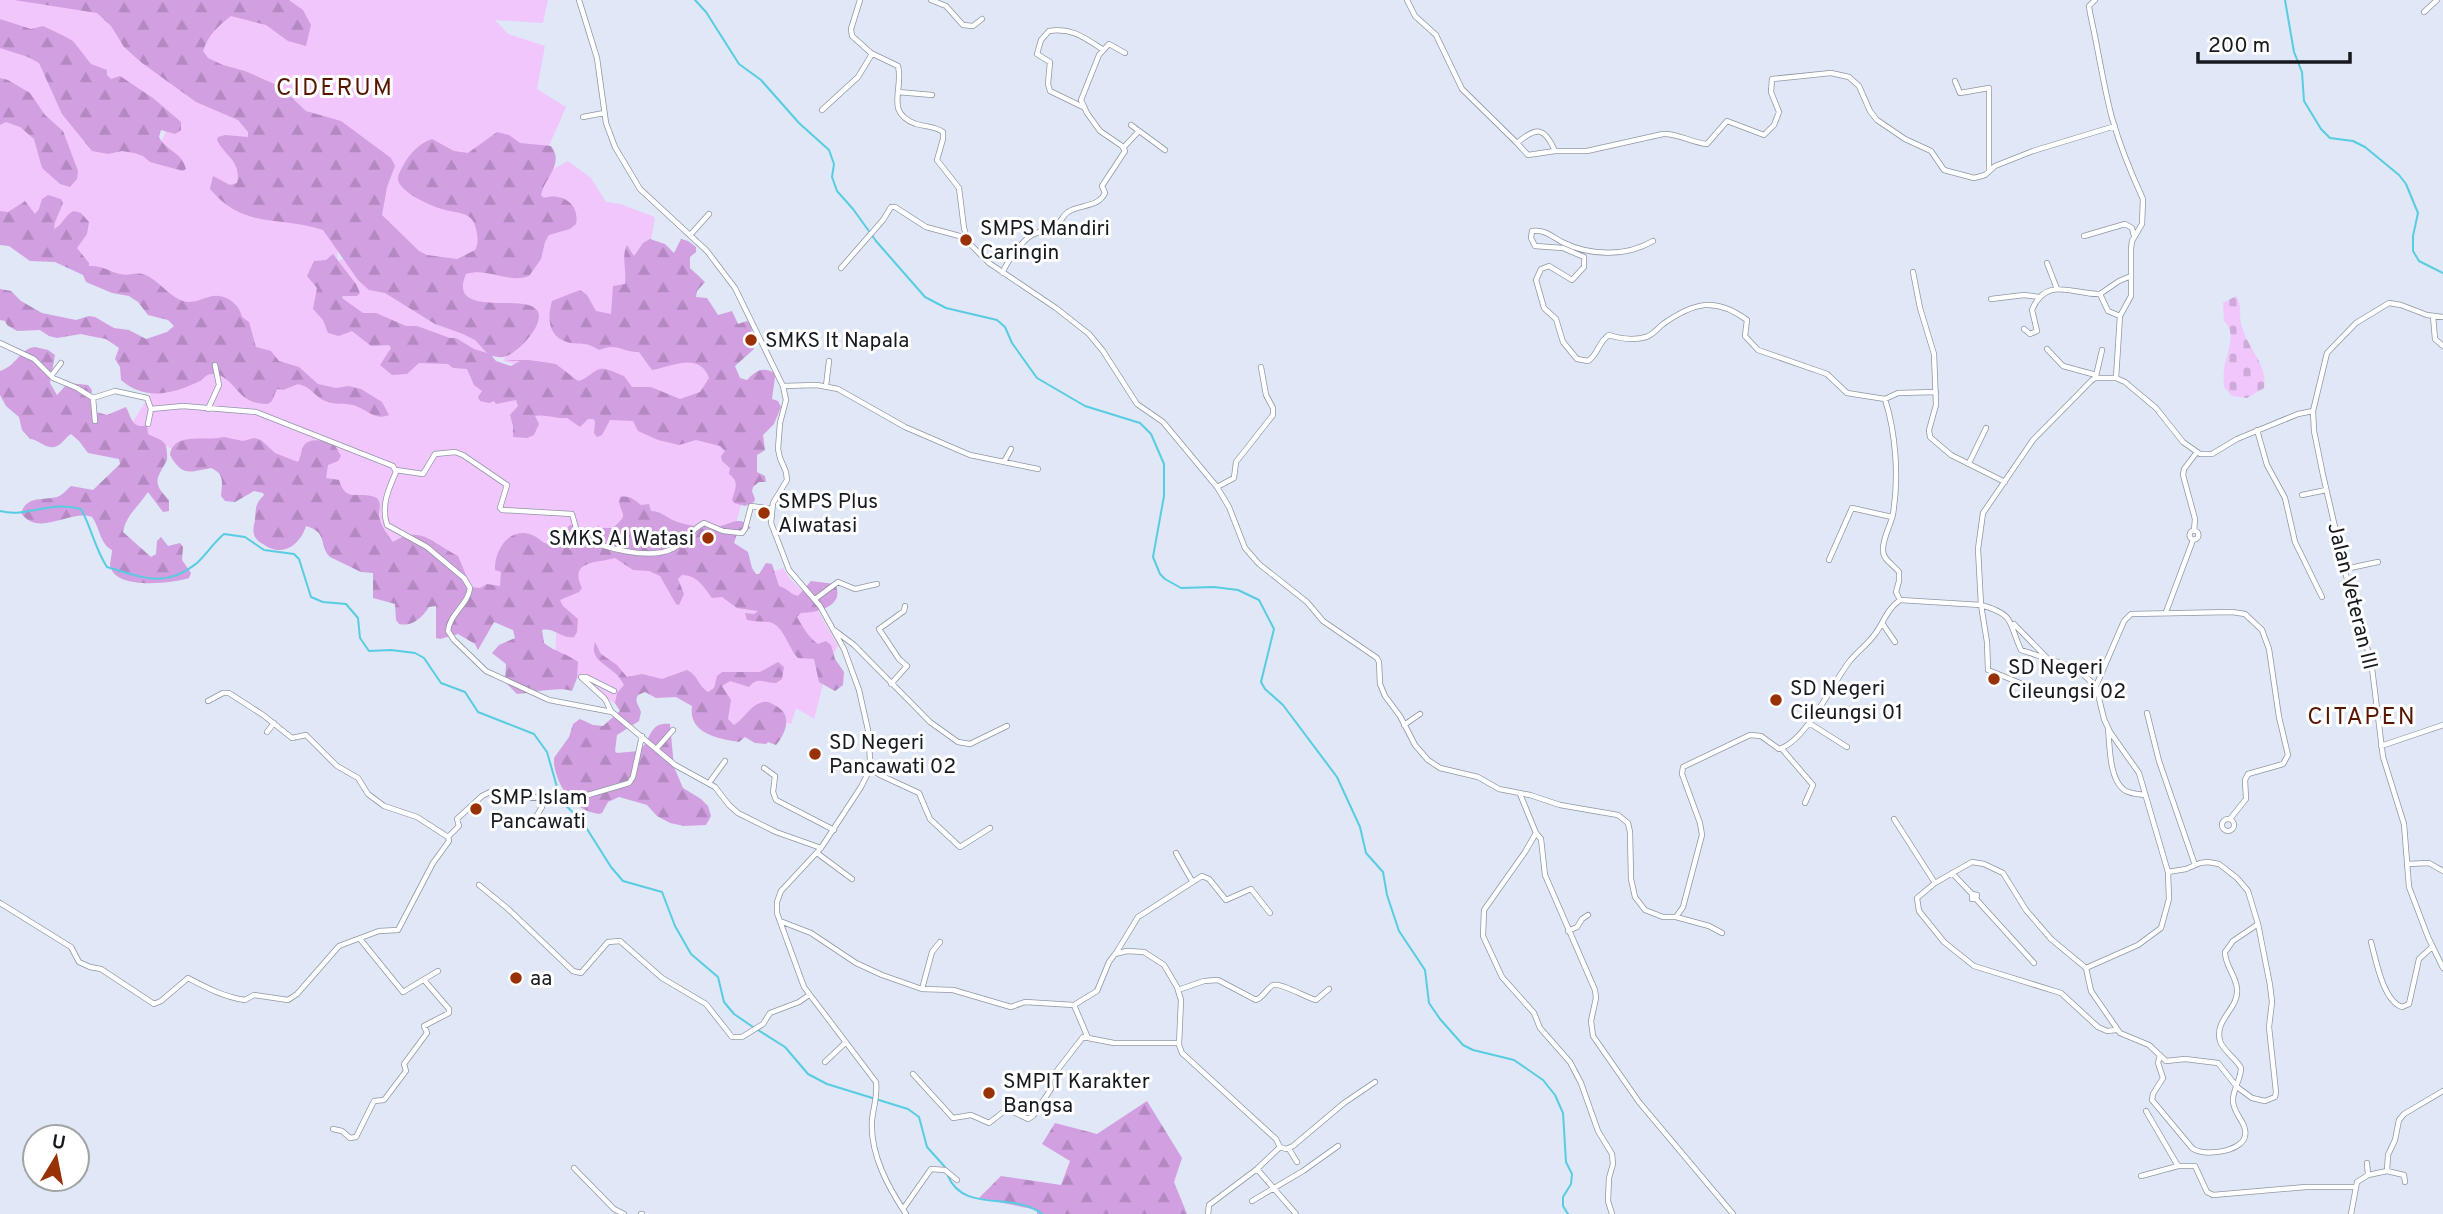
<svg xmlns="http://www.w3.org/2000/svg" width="2443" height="1214" font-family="Overpass,sans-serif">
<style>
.green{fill:#f0c6fc}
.forest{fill:url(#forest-firs)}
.cemetery{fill:url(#cemetery-stones)}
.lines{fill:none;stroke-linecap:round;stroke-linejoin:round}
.stream{stroke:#58cce1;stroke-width:2}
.minor-casing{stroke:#8f96a4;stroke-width:6}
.minor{stroke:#fff;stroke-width:4.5}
.poi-dot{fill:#983206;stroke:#fff;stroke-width:2.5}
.labels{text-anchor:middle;stroke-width:6;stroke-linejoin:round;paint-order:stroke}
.poi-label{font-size:21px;fill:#16191e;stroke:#fff;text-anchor:start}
.street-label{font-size:21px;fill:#16191e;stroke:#fff}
.quarter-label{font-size:24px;letter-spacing:2px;fill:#561600;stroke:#fff}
</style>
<defs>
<pattern id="forest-firs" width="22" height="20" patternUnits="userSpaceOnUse" patternTransform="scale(1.75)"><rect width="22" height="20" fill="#d29fe1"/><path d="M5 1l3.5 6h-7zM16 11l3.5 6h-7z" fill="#b488c1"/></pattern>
<pattern id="cemetery-stones" width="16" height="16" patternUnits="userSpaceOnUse" patternTransform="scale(1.75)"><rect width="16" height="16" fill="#f0c6fc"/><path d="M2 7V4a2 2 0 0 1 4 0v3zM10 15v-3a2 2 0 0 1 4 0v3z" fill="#cdaad8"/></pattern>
</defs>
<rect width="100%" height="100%" fill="#e0e7f6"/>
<path class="green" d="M0,0H72L92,3L117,18L134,43L199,94L249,116L258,136L243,144L236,143L245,172L234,195L320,222L338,244L337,262L347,256L366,283L382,286L422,311L430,310L469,332L491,350L488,360C468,354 449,343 428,336C422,334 418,335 412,334C398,332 345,307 334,298L332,312L374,330L447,354L525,389L596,415L632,417L732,445L744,495L730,544L649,528L557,553L516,542L502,596L476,598L431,566L379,536L329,497L266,457L212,448L182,453L128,430L160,378L204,367L267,376L221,323L171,309L145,285L105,278L56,247L0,226V106H4L34,125L7,98L0,95V42L49,54L77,92L84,123L93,143H143L154,156L170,124L134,107L65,46L0,27Z
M264,0H548L543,23L495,20L508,34L545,46L537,89L566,107L545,155L484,211L483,255L442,267L410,256L197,67L211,7Z
M568,161L591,178L606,202L620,204L655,217L649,252L680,353L715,366L716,390L680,407L590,387L503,361L522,329L463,300L462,273L534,203L540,176Z
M614,549L671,557L752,598L773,572L783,568L790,579L812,600L838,646L829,661L814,719L796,708L791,724L764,715L730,732L710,700L637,682L617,705L555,663L559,564Z"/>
<path class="forest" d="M14,0H289L303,10L311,25L306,46L288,41L266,25L231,16C217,27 209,34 203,51L208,58L223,65L245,71L279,86L306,111L341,121L391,158L395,166L387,187L382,215L419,251L427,255L457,259L475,250C478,244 478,241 477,234C474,210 461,215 442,209C431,206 399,192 398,179C398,174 402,168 404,164C410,153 420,143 432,139L454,151L468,153L497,132L509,135L520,143L551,146C565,164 544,178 541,195L544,198C562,192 580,204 576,224L570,229L549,235L545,242L541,259L529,276C507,284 489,267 466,274C447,318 521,294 536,309C549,321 516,356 503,357C499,358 496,356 492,356L496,361L511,366L520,361L505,360H529L556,364L578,381C588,379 592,371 600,369C606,367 618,374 624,376L632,387H651L680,399L700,392L709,378C699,351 672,367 652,370L639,352C621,352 617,342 599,350C584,340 580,346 567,342C548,336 547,318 552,301L580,290L587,295L596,311L611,314L613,286L625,284C627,270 621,257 627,245L634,256L643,243L650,239L665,244L674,253L681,239L688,241L696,247V252L690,257V268L705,282L697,291L696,297L707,298L718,315L732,311L738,324L747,321L752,326L751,340L754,349L735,366L740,378L747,380C755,371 763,366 774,373L775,377L772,399L778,401L781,407L774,424L763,435L765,450L757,455V472L765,476L766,482H759L753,487L752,491L755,499L754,502L745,506L734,503L732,500C735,489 740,482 729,474L730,468L722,461L721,456L725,451L720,446L696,440L679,445L658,440L638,431L633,421L610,420L602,435L597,437L594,433L595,421L593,419H588L580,427L567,418C555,419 547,414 535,416L539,424L534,435L527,438L513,437V426L510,415L518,406L516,400L496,404L494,401L489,403L480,401L478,397L482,391L474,385L467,369L453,368L448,364L419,363L407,374L392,375L380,365L391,348L389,345L371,346L352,331L339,336L328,333L323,320L313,309L317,288L307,276L314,261L326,260L333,254L356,284L360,293L357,296H343L342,298L363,313H376L406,326H417L450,338H456L474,349L487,353L475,340L463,334L435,324L385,293L369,290L358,280L323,230C279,215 244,230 210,189L213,176L230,185L237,183C242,162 225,156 217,140L218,137L225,135L248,137V132L238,120L196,102L142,63L124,47L111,26L97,13Z
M0,19L31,29L43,26L62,35L73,41L91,64L107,70V75L111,79L120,76L153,98L181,122V130L175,134L161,130L159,137C166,151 182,152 186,169L183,171L150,162L143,156L134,153L122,151L108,154L92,151L62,114L39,63L28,57L0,48Z
M0,78L8,80L30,93L45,115L63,131L78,171L77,179L70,187L60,184L42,168L34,139L20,127L6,122L0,125Z
M48,195L61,199L63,203L55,222L54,229C63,225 65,214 74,211L81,213L89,222L87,234L77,248L89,263V266C101,265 109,271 120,274C133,277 137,269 151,278C162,285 171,297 183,301C201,306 210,288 230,300C237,305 240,309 242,317L249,322L256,347L271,351L279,361L299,367L318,384L336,388L349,386L361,389L382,402L389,415C374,421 367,409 353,405C344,403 334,405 325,401C315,397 312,387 298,384L283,390L277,389L272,401L268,404C261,404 254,403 247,399C235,391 228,374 212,374C205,374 204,380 198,382C172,394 145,401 121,380L120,367L115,359L119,348L106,339L90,336L81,334L57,338L49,336L40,330L17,331L7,325L5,321L0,320V289L11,291L21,301L42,313L76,320L89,316L95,317L114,328L129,330L146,339L167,332L174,326L168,320L148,315L138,302L129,296L112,293L86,282L83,275L55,262L30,261L9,246L0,245V211L8,212L25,201L35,214L39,209L42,199Z
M35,347L48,350L55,355L50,383L57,395L68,383L88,385L92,390L90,401L92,411L107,415L126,407C131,416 132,430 147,425L148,434C162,442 168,438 167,460C157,479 151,482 169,500V511L163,512L148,492C139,506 126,515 123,532L151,557L156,554L157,541L161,537L168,546L180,543L183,547L182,560L191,573L189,578C173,583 114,591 110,565C110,563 112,554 112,550C100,544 100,528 92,517C70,509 39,538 21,513C28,495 41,501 57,497C63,495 66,490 71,486L93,490L120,464L119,459L88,453L79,441L71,434C66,437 62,444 57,446C47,451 38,439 30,439L22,430L19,417L6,406L0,395V371C18,365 19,349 35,347Z
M224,437L243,441L254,438L261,440L275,453L298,462C301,457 301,450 304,445C311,437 326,441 334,444L341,456L338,461L328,465L326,478L339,480C346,504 359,490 377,498C382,506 379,507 379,515C380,525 387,534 393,542C421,524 433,544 458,556L471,587L480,588L487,584L500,586L501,572L495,570C494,551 509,526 532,535C539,537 543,545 551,544C560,543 564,530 570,525H576L580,534C588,539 594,531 599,525V528H613C628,514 623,518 619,502L620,497C629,495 635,500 641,505L649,504L651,511C661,511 665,517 675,521C685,525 704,528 715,527C728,527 738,513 751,528L737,534L734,543L748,552L752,568L756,574H759L766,563L772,564L779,586C787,588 790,594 798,596L811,581L835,584C846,606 817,613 801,613L797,617C803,627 808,637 818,644L826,641L831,645L835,659L844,672L843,685L835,691L819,682L814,659L798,658C788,648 784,625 769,622C761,621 755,622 747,620L745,613L754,614L758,611L737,608L722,597L712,598C704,587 697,575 682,575L678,579L684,594L679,605L676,604L660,576L649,571L633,570L615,558C598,563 568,560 582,588L579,592L560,600L563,606L578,619L577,632L574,637C561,639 554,627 542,630L544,643C555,652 568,654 578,662L577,678L572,691C560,686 532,693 517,694L505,682L506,664L492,653L499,645L515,638L513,630L494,622L478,650L475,644L458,634L440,639L436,638V606L429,607C422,618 412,627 399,624L396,620L395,604L373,598V573L361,572L330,557C318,545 329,533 306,526C300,546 281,558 263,544C260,543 256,539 255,537C252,531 254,525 255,520C256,508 255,504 264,495L263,493L254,491L235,502L225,501L221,496C222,483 225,474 211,468C190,472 182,477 170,455C173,431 207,442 224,437Z
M595,642L601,654L617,665L627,677L642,674L662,679L687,670C698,675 698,686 708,692L714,688L717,676L722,672H760L778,662L784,667L782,679L776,683C764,683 758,676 749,687L730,681L722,686L731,700L728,719L734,725C744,719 749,707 760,703C766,700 771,703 776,706C793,715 786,733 776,745L768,742L766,744L755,743L745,737L739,742C717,739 688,733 692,706L676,697L656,698L645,692L638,695C634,702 639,705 641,712L639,721L617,735L615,751L617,753L639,751C651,742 648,721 670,724L674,767L683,788L701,799L708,806L711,816L706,825L684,826L670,823L657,816L647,805L619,797L608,802L602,813L599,814C573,810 558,788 554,764V758L569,737L573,724L580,719L593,725L603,726L620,711L615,703L617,693L624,685C622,682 620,678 617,675C607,664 589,660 595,642Z
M1147,1101L1182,1158L1174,1182L1187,1214H1037V1210L979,1198L1001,1176L1061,1185L1070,1161L1042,1144L1055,1123L1097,1134Z"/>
<path class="cemetery" d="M2236,296C2243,305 2238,317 2242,327C2248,349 2268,365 2264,388L2247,398L2232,396L2224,387C2224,381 2223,375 2224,370C2226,354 2238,333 2224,321L2223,303Z"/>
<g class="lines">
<path class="stream" d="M695,0L706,12L739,64L761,80L799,123L829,150L834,164L832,177L837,191L853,209L876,241L925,297L946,308L997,320L1005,327L1012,343L1037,378L1085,406L1140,423L1151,434L1164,464V496L1153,557L1160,574L1165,579L1181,588L1214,587L1238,590L1259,600L1274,629L1261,682L1265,689L1283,705L1337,777L1360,827L1366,853L1383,872L1387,895L1399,931L1425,970L1429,1003L1440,1019L1463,1045L1473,1050L1514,1060L1543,1080L1555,1095L1563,1113L1566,1162L1572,1174L1571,1184L1563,1197V1206L1568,1214
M2285,0L2294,52L2302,72L2304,101L2321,129L2330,138L2353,141L2365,147L2399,175L2406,184L2418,213L2413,236V251L2419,261L2443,273
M0,511C28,518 51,500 81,509C92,529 95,549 107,567C142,577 165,589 197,563C207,554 214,542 224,534L245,537L264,550L294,554L299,559L311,597L323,602L346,604L358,618L360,638L369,651L391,650L415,653L424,658L441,683L465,692L478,712L534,734L547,752L561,801L582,821L611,867L623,881L662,892L675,926L691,954L718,977L724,1002L734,1014L753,1027
M758,1030L785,1047L808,1074L827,1084L908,1109L919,1117L927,1147L945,1167
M948,1176C964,1214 1014,1191 1042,1214"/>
<defs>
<path id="minor" d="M579,0L597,58L606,123L615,147L640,189L707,251L735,288L783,386L786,400L780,423L778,449L780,458L786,472L787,480L773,503L771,523L789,570L820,606L844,649L859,690L868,730L870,759L867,775L861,787L821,848L781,891L777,902V913L804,987L876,1082C878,1095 873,1108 872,1121C870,1154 888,1187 906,1214
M860,0L851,29L852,36L871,53L898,66C904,90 884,112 916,124C926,127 935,126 943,132V139L937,160L959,188L964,228L967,238L972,246L989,263L1056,308L1089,334L1103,351L1137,404L1163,422L1217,487L1229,507L1245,548L1259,564L1307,602L1323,621L1377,658L1379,662L1380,684L1385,696L1400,716L1415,745L1428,760L1440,768L1478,777L1499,789L1530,795L1560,805L1618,815L1628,823L1630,832L1631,879L1635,897L1645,910L1663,917H1676L1683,907L1702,835L1700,823L1682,774L1683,767L1750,735L1761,736L1779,749C1806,741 1832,684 1849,662C1857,652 1868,644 1875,634C1884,622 1887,609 1900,600L1981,605L1978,549L1983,513L2033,440L2091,381L2095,378H2116L2125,382L2156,408L2183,442L2200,454H2212L2237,439L2298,414L2313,411
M931,0L946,6L963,25L973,26L982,19
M1407,0L1415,16L1436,35L1462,89L1517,143C1536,127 1544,126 1555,151H1587L1663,134C1678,133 1692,143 1707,144L1727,121L1764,135L1774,125L1779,112L1771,92L1772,79L1831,73L1849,77L1859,86L1870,111L1877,120L1905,139L1931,151L1944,170L1974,178L1985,175L1995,166L2033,151L2115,126
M2095,0L2089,6L2090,13C2098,48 2103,84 2112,118C2120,146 2131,173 2143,199L2142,224L2132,241L2131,249V296L2120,316L2116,378
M2424,12L2437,0
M1955,81L1960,93L1989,88V171
M898,92L932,95
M1083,107L1050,91L1048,84L1050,62L1037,54L1041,40L1049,31C1071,27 1085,38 1102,49
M822,110L858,77L872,54
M583,117L604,113
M1131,125L1165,150
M1517,143L1528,155L1555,151
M1123,148L1139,131
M691,234L709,214
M2084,236L2125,224L2132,228L2134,236
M1653,241C1626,257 1590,256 1562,242C1551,236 1544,229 1532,231L1531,238L1535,246L1563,248L1584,257V267L1572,280L1549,266L1541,269L1536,280L1544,308L1556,319L1563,342L1577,359L1588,361C1598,355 1598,342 1609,335C1621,339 1632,341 1646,337C1653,335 1657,329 1663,324C1693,303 1715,296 1747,320L1745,336L1758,350L1827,374L1847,393L1885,399C1896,434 1899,477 1893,514C1891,525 1882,539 1883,551C1883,560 1894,565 1899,572V581L1896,592L1900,600
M2047,263L2057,289
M841,268L883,220L891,207H895L926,227L967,238
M1913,272L1920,308L1934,354L1936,405L1929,430L1930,437L1951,455L2005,482
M1003,273C1005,263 1024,239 1032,235C1040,231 1050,229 1057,224C1062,221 1063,215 1068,212C1080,204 1098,208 1105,193L1102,186L1125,151L1122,146L1100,131L1087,113L1081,100L1099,55L1109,44L1125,53
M2100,294L2119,281L2131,276
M1991,299L2024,295L2039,297
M2433,316L2435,339L2443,346
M2443,317L2427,315L2401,305L2389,303L2356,323L2327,353L2313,411L2314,431L2323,475L2352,601L2371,660L2383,757L2404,824L2409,887L2428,937L2443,968
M2024,329L2030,334L2037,331L2032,310C2046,275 2074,295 2100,294L2108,311L2120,316
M0,343L34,359L53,378L77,388L93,398L115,391L147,398L151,409L148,424
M2047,349L2063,366L2096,375
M51,376L61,363
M2096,376L2102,350
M783,386L817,385L838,389L905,427L970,455L1038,469
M826,386L829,361
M93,398L95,421
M1885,399L1898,393L1936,392
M151,409L183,406L256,412L393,466L396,472C388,490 381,506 387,525L427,547L464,578L470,588C468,605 450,613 448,631L454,640L486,671L549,700L612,712L675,765L715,787L729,805L738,813L776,832L821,848
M208,409L219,385L215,365
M2257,430L2267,465L2285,498L2295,542L2322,597
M1004,462L1011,449
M1969,463L1986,428
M396,470L423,474L435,454L455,452L463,455L507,485L500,508L502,510L572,514L578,535C601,548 651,561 674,548C686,541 692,529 704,523L723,531L742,533L745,529L751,506L772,509
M1217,487L1234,478L1236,462L1273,415V408L1266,395L1261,367
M2302,495L2326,490
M2189.5 535a4.5 4.5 0 1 1 9 0a4.5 4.5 0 1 1-9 0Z
M2194,531L2195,519L2183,475L2184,469L2197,452
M1829,560L1852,508L1892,517
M2345,569L2378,562
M815,599L838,582L855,589L877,584
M2166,612L2193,540
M1882,623L1895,642
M2014,624L2047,658
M834,630L854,645L930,722L958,742L970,744L1007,726
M2020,683L1988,670L1987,642L1981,605C2016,615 2008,622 2021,650L2076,668L2096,686L2124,621L2131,614L2232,612L2245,614L2262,630L2269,649L2279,717L2288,755L2283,764L2248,774L2245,780L2246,799L2230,819
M891,684L907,666L899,659L879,629L904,611L905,606
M2096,686L2104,719L2110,732L2139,773L2168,872L2169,899L2161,928L2138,945L2086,968L2091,991L2120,1033L2149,1045L2166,1061L2185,1059L2218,1063L2237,1087L2252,1098L2265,1101L2275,1097L2276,1092L2269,1027L2272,1002L2270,985L2258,924L2248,891L2237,878L2219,864L2208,862L2200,863L2186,869L2168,872
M208,701L223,693H229L263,715L292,738L306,735L337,766L358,778L368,794L384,806L417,817L448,837
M611,711L605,699L581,677H586L614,691
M2147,713L2159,761L2195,865
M1809,723L1847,747
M1404,725L1420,714
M2108,729C2110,746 2109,777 2123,789C2129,794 2137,794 2145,795
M267,732L274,723
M2381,746L2443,725
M657,748L673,730
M1782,749L1813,785L1805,803
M869,767L880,775L919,793L930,819L960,847L990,828
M764,768L775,776L773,792L776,800L834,830
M709,783L725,761
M1520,794L1536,833L1541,839L1545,875L1595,990L1596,998L1591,1021L1593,1036L1639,1102L1733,1214
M536,817L542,807L543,799
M2222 825a6 6 0 1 1 12 0a6 6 0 1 1-12 0Z
M1894,819L1935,883
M1536,833L1525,852L1484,910L1483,936L1502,977L1534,1013L1540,1028L1570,1062L1581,1083L1598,1131L1612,1154L1613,1164L1609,1178L1608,1201L1612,1214
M817,853L852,879
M1176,853L1192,881
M2407,864L2429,863L2443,871
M1952,873L1972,894V899H1976L1977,895L1972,894
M479,885L507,908L573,971L581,973L608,942L620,941L662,978L706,1004L732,1037H742L763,1024L770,1013L799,1002L809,995
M1976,899L2034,963
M0,903L71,947L79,962L90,967L101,969L154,1004L161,1001L188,978C207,988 224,997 245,1000L254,995L288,1000L297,994L339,946L379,931L398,930L433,863L449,841L448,837L459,826L457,819L482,796L490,792L526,798L563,796L571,800L629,783L633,777L642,736
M1676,917L1709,926L1722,933
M780,921L811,933L856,963L882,975L922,989L953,990L1011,1007L1025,1002L1074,1005L1097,991L1109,962L1115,954L1127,951L1144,952L1164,965L1177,987L1181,1000L1179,1045L1182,1053L1276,1139L1280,1147
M1568,931L1577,927L1582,919L1588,915
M360,939L403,992L438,971
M2371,942C2376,960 2383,1001 2402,1007L2409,1004L2419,959L2432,947
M1116,953L1138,917L1202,876L1209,879L1226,900L1251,889L1270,913
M2086,968L2051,939L2026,910L2003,873L1984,864L1972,862L1935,883L1917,898L1919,911L1944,942L1974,966L2061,993L2098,1027L2107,1031L2116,1030
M922,989L932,952L940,942
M1178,990L1204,981L1218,980L1256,1000C1264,997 1266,989 1273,985C1280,982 1307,998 1316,1000L1329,989
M1074,1005L1088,1038
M2160,1055L2158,1063L2163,1078L2153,1094L2152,1100L2192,1148C2203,1157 2242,1152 2245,1136C2248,1123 2232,1113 2233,1100C2233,1089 2241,1079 2241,1068C2236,1058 2223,1051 2220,1041C2214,1019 2239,1009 2237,989C2236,975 2225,966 2225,952L2233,941L2258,924
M825,1062L845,1043
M913,1074L953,1118L971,1115L989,1123L1007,1109L1028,1119L1033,1116L1051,1089L1049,1081L1083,1037L1114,1043H1179
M333,1129L342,1131L350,1138L356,1137L374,1101L384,1100L406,1071L404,1064L427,1033L424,1026L449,1013V1009L424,980
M1289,1149L1297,1162
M2367,1163L2368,1175
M2178,1166H2195L2207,1192L2213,1195L2306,1187H2355
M574,1168L614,1209L624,1214
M1257,1169L1296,1214
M2387,1171L2404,1175L2405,1182
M2141,1176L2178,1166L2146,1111
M1252,1201L1303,1171L1338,1146
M903,1209L931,1169L945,1170L957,1180
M641,1214H642
M1208,1214L1209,1205L1257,1169L1280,1147L1286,1149L1293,1146L1344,1103L1375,1082
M2351,1214L2357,1182L2368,1175L2387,1171L2388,1155L2395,1140L2399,1120L2404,1114L2443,1091"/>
</defs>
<use href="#minor" class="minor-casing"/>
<use href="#minor" class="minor"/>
</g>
<g class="poi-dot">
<circle cx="966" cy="240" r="7"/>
<circle cx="751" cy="340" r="7"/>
<circle cx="764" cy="513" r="7"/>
<circle cx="708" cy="538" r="7"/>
<circle cx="1994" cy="679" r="7"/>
<circle cx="1776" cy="700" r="7"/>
<circle cx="815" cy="754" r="7"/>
<circle cx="476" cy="809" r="7"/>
<circle cx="516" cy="978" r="7"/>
<circle cx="989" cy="1093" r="7"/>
</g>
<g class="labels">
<g class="poi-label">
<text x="980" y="235">SMPS Mandiri<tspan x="980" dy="24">Caringin</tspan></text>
<text x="765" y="347">SMKS It Napala</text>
<text x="778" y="508">SMPS Plus<tspan x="778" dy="24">Alwatasi</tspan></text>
<text x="694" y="545" text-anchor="end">SMKS Al Watasi</text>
<text x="2008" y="674">SD Negeri<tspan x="2008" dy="24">Cileungsi 02</tspan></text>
<text x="1790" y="695">SD Negeri<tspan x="1790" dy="24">Cileungsi 01</tspan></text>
<text x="829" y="749">SD Negeri<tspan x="829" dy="24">Pancawati 02</tspan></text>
<text x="490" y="804">SMP Islam<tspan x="490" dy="24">Pancawati</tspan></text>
<text x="530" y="985">aa</text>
<text x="1003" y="1088">SMPIT Karakter<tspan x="1003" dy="24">Bangsa</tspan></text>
</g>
<g class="street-label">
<text transform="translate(2353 596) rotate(76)" y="7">Jalan Veteran III</text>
</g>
<g class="quarter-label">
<text x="335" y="95">CIDERUM</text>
<text x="2362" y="724">CITAPEN</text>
</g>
</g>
<g transform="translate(56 1158) rotate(10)"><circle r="33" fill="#ffffff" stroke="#a2a3a5" stroke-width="2"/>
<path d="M0-5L12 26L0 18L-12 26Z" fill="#983206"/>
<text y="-10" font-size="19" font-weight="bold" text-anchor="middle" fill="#16191e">U</text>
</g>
<path d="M2198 52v10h152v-10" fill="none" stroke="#16191e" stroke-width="3.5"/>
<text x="2208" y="52" font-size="21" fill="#16191e" stroke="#ffffff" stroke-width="5" paint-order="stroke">200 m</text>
</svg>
